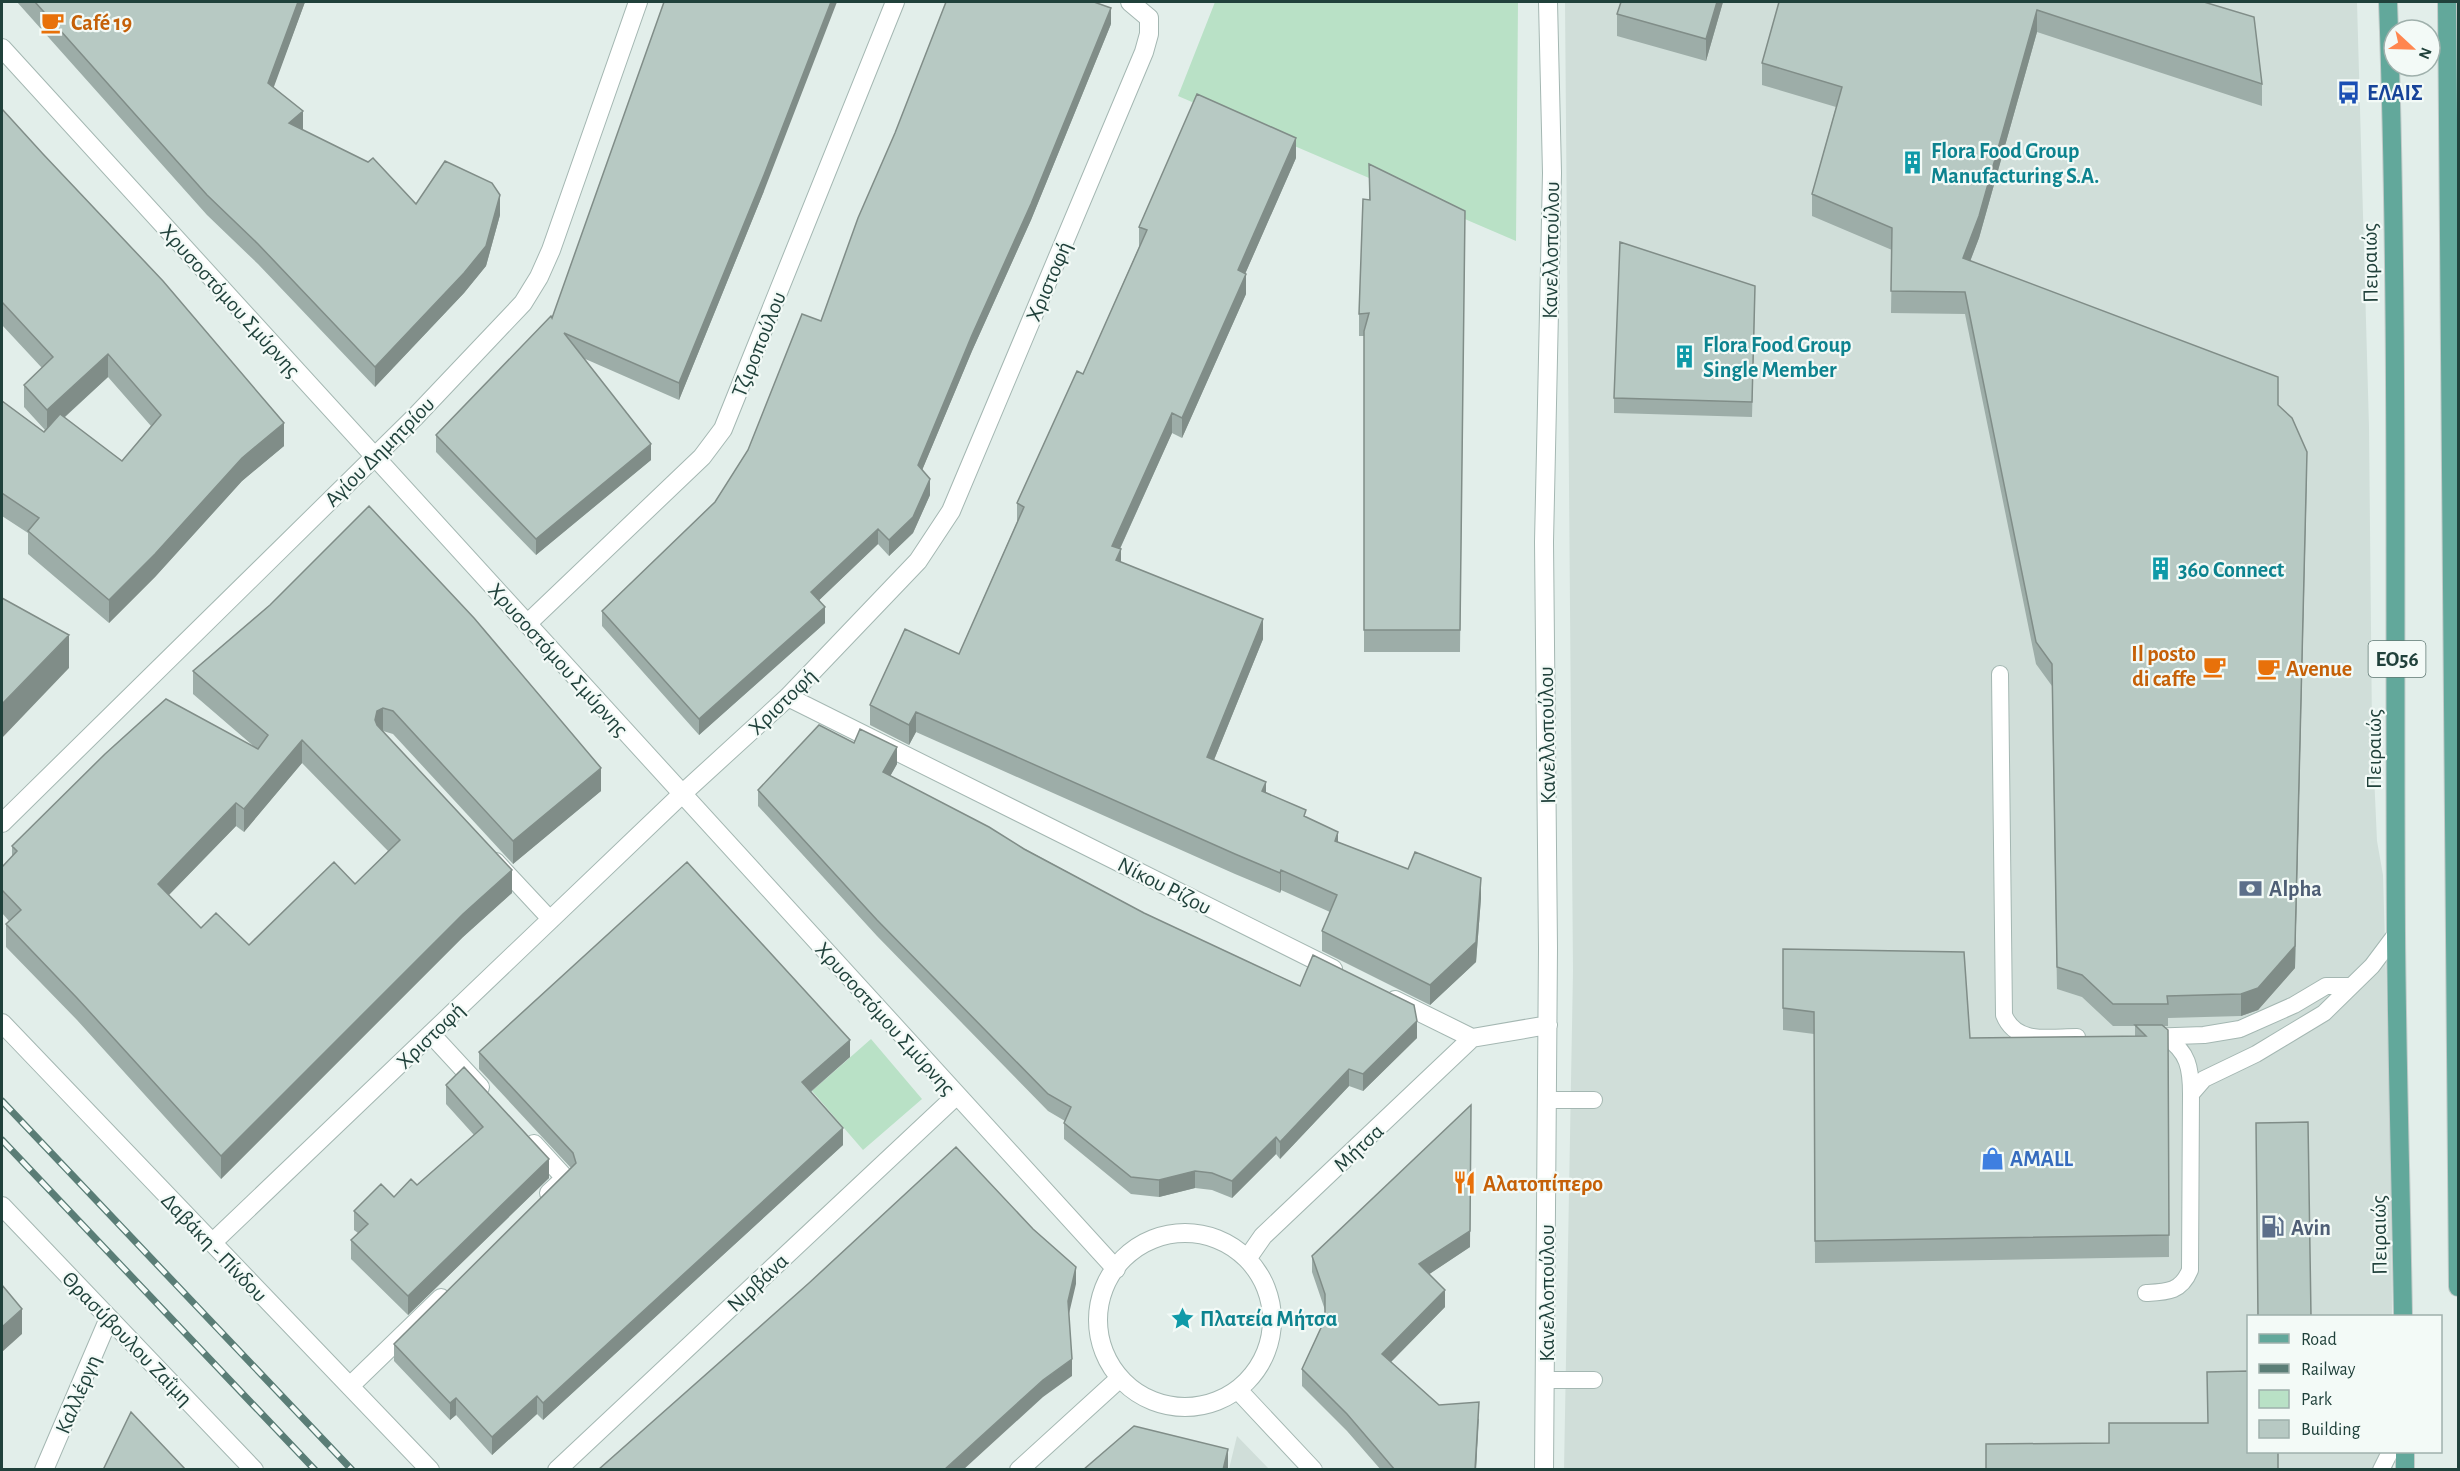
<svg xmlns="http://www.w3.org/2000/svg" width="2460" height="1471" font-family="'Alegreya Sans',sans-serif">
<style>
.built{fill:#d0ded9}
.green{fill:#b9e1c6}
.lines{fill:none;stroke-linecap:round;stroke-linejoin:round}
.service-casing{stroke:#a4b7b2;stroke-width:18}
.pedestrian-casing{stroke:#a4b7b2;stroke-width:20}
.minor-casing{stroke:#a4b7b2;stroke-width:20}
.primary-casing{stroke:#c1cac8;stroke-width:20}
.service{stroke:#fff;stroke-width:16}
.pedestrian{stroke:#fff;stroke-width:18}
.minor{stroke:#fff;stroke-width:18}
.primary{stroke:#62a89b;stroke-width:18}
.rail-casing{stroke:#5a7d76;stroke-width:7}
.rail{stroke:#f3faf7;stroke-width:4.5;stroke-dasharray:14;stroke-linecap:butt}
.wall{fill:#9dada8;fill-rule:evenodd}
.shaded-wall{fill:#808d88}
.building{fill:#b7c9c3;stroke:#808d88;stroke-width:1.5;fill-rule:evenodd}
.labels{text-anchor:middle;stroke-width:4.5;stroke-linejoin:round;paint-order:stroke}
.shield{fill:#f3faf7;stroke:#5f7873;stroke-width:1.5}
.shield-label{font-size:21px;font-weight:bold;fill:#20413b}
.food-label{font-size:22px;font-weight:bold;fill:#c56008;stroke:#f3faf7;text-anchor:start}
.transit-label{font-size:22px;font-weight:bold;fill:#164399;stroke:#f3faf7;text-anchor:start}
.culture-label{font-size:22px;font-weight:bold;fill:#0d838f;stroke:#f3faf7;text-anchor:start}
.street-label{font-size:22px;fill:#20413b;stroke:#f3faf7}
.service-label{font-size:22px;font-weight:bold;fill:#4e5e75;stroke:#f3faf7;text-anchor:start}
.shop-label{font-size:22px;font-weight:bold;fill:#366cbe;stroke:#f3faf7;text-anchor:start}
</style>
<rect width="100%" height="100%" fill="#e2eeea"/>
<path class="built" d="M1565,2H2357L2369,427L2372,729L2377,841L2383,875L2391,1145L2392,1316H2248V1452H2393V1469L1564,1470L1573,971Z
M1237,1436L1269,1469H1229Z"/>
<path class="green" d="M1215,2H1518L1516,241L1178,96Z
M871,1039L922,1099L863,1150L812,1091Z"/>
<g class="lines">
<defs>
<path id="service" d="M2000,674L2004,1015C2016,1045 2050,1037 2077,1037
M496,861L551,920
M2147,1037L2204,1035L2240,1029L2294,1005L2326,986H2351
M2166,1037C2188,1052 2191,1068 2191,1094
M1547,1100H1594
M2146,1293C2167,1292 2181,1292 2190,1270L2191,1094L2204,1079L2256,1054L2324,1013L2372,966L2396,934
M1545,1380H1594
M2381,1470L2390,1452"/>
<path id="pedestrian" d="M431,1034L480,1087
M534,1144L565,1178L549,1193
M350,1386L441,1298"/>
<path id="minor" d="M2,48L1116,1269
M527,624L702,457L723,429L895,2
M788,697L1333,969
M2,823L415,417L523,303L539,277L551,250L638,2
M1395,1000L1472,1038L1548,1025
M2,1023L430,1470
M2,1206L254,1470
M1098 1320a87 87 0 1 1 174 0a87 87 0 1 1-174 0Z
M212,1243L682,794L788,697L918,561L951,511L1144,52L1149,34V18L1130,2
M1247,1259L1263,1236L1472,1038
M1238,1390L1313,1470
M44,1470L109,1318
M557,1470L957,1095
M1019,1470L1120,1378
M1544,1470L1548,948L1544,542L1552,173L1548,2"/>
<path id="primary" d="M2388,2C2399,312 2394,623 2396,933C2397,1061 2401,1189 2403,1316
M2447,2L2458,1287
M2405,1452V1470"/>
</defs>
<use href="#service" class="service-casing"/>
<use href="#pedestrian" class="pedestrian-casing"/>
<use href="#minor" class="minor-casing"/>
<use href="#primary" class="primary-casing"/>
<use href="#service" class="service"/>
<use href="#pedestrian" class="pedestrian"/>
<use href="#minor" class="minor"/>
<use href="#primary" class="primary"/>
<defs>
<path id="rail" d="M2,1101L352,1470
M2,1140L315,1470"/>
</defs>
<use href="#rail" class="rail-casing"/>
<use href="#rail" class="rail"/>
</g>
<path class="wall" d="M17,2H305L273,87L303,130L416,204L500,215L486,266L464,293L375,387L258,264L207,215Z
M1621,2H1723L1706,61L1617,36V14Z
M1779,2H2204L2262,84V106L2037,32L1979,238L1970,261L2278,405L2307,474L2295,968L2258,1010L2241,1016L2168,1018V1026H2164L2168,1030L2169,1257L1815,1263L1814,1034L1783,1030V949L1970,1038L2135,1036V1026H2113L2082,997L2057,989L2052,686L2036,664L1965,314L1891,313L1892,250L1812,216V194L1836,107L1762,85V63Z
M1111,24L1031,220L972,351L922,470L930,495L913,533L889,556L878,544L819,600L825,623L699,735L602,626V611L715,502L748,450L821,321Z
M2,109L284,446L242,481L155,577L109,623L28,554V533L2,516V401L44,432L45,430L24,407V385L42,368L2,325ZM108,377L151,426L122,461L64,418Z
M1296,158L1245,274L1246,294L1182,438L1172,433L1120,549L1121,562L1263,639L1214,760L1306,817L1338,842L1481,898L1476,962L1430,1005L1322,951V931L1330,912L1281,890L1280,893L1235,874L916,732L909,745L870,725V705L959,654L1017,522V503L1083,374L1139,247V227Z
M1369,164L1465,211L1460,652H1364V336H1359V314L1369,200Z
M764,191L679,400L583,358L651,460L536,555L436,452V435L552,318Z
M1755,301L1752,417L1614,413V398Z
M270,605L601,791L513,864L393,734L383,731L512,893L463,937L221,1179L77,1020L6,947V924L9,921L2,913V867L12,856V846L257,749L193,694V671ZM302,763L388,851L355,884L249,945L201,928L169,895L236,826L244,832Z
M854,743L897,764L890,776L1144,913L1300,986L1417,1038L1363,1091L1349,1086L1280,1159L1276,1154L1232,1198L1212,1190L1195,1188L1159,1197L1131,1194L1064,1139V1123L1065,1121L1048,1111L877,936L758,806V790Z
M479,1052L850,1057L811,1092L843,1145L543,1420L537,1414L492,1455L456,1415L450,1420L394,1361V1344L571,1168L479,1069Z
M446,1085L549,1178L408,1315L351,1259V1240L358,1233L354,1230V1211L394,1197L417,1185L474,1135L446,1104Z
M1470,1247L1429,1274L1445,1307L1391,1362L1439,1405L1479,1419L1476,1470H1381L1347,1431L1302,1386V1369L1325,1319V1310L1312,1272V1256Z"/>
<path class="shaded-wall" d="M298,2H305L268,103V83Z
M831,2H837L764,191L679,400V383Z
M1717,2H1723L1706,61V39Z
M1111,8V24L1031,220L972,351L918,480V465L972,335Z
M2037,10V32L1979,238L1963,280V258Z
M303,111V131L289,123Z
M1296,138V158L1238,290V270Z
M500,195V215L486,266L464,293L375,387V367Z
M1246,274V294L1182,438V418Z
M108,354V377L47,433V410Z
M1172,413V433L1112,566V546Z
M284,423V446L242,481L155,577L109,623V600L242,458Z
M651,444V460L536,555V539Z
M2307,452L2295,968L2258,1010L2241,1016V994Z
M930,479V495L913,533L889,556V540Z
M878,529V544L811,608V592Z
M1121,549V569L1116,560Z
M825,607V623L699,735V719Z
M1263,619V639L1207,777V757Z
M69,635V668L2,738V704Z
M383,708V731L377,734L375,720L377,711Z
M916,712V732L909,745V725Z
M302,740V763L244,832V809Z
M897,747V764L883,789V772Z
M601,768V791L513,864V841Z
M1266,782V802L1262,791Z
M236,803V826L158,906V884Z
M1338,832V852L1335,841Z
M512,870V893L463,937L221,1179V1156L463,914Z
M1281,870V890L1280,893V873Z
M1481,878V898L1476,962L1430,1005V985Z
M1417,1021V1038L1363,1091V1074Z
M850,1040V1057L802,1099V1082Z
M1349,1069V1086L1280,1159V1142Z
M1471,1122L1470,1247L1419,1281V1264Z
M843,1128V1145L543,1420V1403Z
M1276,1137V1154L1232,1198V1181Z
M549,1159V1178L408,1315V1296Z
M1195,1171V1188L1159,1197V1180Z
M1076,1267V1284L1068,1318V1301Z
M1445,1290V1307L1382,1371V1354Z
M22,1309V1334L2,1352V1327Z
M1072,1359V1376L1043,1397L963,1470H944L1043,1380Z
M537,1396V1414L492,1455V1437Z
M456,1398V1415L450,1420V1403Z
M1479,1402L1476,1470H1475Z
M1228,1449V1470H1223Z"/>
<path class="building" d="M35,2H298L268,83L303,111L289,123L368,162L373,158L416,204L445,161L492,183L500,195L486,246L464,273L375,367L258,244L207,195Z
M664,2H831L764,175L679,383L564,333L651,444L536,539L436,435L551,316L552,318Z
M946,2H1094L1111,8L1031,204L972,335L918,465L930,479L913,517L889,540L878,529L811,592L825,607L699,719L602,611L715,502L748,450L802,314L821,321L858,218L895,133Z
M1621,2H1717L1706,39L1617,14Z
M1779,2H2204L2254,17L2262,84L2037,10L1979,216L1963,258L2278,377V405L2292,418L2307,452L2295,946L2258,988L2241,994L2167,996L2168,1004H2113L2082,975L2057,967L2052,664L2036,642L1965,292L1891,291L1892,228L1812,194L1842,87L1762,63Z
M1197,94L1296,138L1238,270L1246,274L1182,418L1172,413L1112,546L1121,549L1116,560L1263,619L1207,757L1266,782L1262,791L1306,810L1304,816L1338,832L1335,841L1408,869L1415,852L1481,878L1476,942L1430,985L1322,931L1337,895L1281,870L1280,873L1235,854L916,712L909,725L870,705L905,629L959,654L1024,507L1017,503L1077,371L1083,374L1147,230L1139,227Z
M2,109L43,154L163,281L284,423L242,458L155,554L109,600L28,531L39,518L2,493V401L44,432L60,414L122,461L161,415L108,354L47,410L24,385L53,357L2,302Z
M1369,164L1465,211L1460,630H1364V331L1369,313L1359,314L1363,199L1370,200Z
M1620,242L1755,286L1752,402L1614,398Z
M369,506L474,618L601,768L513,841L393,711L383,708L377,711L375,720L377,725L512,870L463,914L221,1156L77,998L6,924L21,910L2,890V867L17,851L12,846L105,754L166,699L258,749L268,735L193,671L270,605ZM302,740L400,840L355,884L334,862L249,945L216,913L201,928L158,884L236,803L244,809Z
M2,598L69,635L2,704Z
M819,725L854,743L860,729L897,747L883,772L989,827L1024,849L1144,913L1300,986L1313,955L1414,1005L1417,1021L1363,1074L1349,1069L1280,1142L1276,1137L1232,1181L1212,1173L1195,1171L1159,1180L1131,1177L1064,1123L1071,1107L1048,1094L877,920L758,790Z
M687,862L850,1040L802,1082L843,1128L543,1403L537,1396L492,1437L456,1398L450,1403L394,1344L576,1163L573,1153L479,1052Z
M1783,949L1964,952L1970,1038L2146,1036L2135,1025H2162L2168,1030L2169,1235L1815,1241L1814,1012L1783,1008Z
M464,1067L549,1159L408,1296L351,1240L368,1224L354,1211L381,1184L394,1197L411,1179L417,1185L483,1127L446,1085Z
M1471,1105L1470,1231L1419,1264L1445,1290L1382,1354L1439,1405L1479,1402L1475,1470H1395L1347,1414L1302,1369L1325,1319V1294L1312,1256Z
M2308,1122L2311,1316L2258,1317L2256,1123Z
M956,1147L1033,1229L1076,1267L1068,1301L1072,1359L1043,1380L944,1470H598L809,1283Z
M2,1285L22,1309L2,1327Z
M2248,1371V1452H2278V1470H1986V1444L2109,1443V1423H2208L2207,1372Z
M131,1412L186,1470H103Z
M1134,1426L1228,1449L1223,1470H1083Z"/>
<defs>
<symbol id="cafe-bare" viewBox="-9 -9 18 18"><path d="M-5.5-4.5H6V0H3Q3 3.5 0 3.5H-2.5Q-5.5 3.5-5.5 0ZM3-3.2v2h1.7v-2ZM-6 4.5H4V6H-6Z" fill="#e8710a" stroke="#f3faf7" stroke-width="2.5" paint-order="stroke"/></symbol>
<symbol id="bus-bare" viewBox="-9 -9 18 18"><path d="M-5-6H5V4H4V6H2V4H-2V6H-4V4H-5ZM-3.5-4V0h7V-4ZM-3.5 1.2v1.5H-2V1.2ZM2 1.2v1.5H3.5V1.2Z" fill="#1a4fb4" stroke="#f3faf7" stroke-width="2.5" paint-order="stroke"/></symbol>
<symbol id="building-bare" viewBox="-9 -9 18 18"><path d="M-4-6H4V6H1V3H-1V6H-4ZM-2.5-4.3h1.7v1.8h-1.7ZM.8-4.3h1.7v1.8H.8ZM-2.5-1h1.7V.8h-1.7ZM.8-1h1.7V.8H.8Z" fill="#0f9aa8" stroke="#f3faf7" stroke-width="2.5" paint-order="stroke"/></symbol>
<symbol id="bank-bare" viewBox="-9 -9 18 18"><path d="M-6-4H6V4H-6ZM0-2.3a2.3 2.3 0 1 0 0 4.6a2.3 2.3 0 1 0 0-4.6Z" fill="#5c6f8a" stroke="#f3faf7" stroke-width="2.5" paint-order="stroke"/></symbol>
<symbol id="shop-bare" viewBox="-9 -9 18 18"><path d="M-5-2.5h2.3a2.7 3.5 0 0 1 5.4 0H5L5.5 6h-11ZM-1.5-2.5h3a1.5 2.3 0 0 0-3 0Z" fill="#3f7fe0" stroke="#f3faf7" stroke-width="2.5" paint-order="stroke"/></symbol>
<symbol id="restaurant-bare" viewBox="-9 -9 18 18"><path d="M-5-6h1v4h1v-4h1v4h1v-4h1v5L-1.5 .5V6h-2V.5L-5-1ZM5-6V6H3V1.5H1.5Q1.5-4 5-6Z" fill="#e8710a" stroke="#f3faf7" stroke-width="2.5" paint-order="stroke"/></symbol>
<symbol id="fuel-bare" viewBox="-9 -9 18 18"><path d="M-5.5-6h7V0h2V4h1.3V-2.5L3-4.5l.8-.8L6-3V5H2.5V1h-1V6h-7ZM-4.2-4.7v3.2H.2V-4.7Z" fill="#5c6f8a" stroke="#f3faf7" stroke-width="2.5" paint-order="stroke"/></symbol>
<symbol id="sight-bare" viewBox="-9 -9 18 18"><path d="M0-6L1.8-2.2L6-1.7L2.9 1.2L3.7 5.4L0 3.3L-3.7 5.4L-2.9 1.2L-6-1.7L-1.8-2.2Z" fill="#0f9aa8" stroke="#f3faf7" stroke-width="2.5" paint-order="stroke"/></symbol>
</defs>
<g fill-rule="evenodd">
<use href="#cafe-bare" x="36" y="6" width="33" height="33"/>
<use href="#bus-bare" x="2332" y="76" width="33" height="33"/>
<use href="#building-bare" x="1896" y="146" width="33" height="33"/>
<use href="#building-bare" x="1668" y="340" width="33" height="33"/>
<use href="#building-bare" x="2144" y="552" width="33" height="33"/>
<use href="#cafe-bare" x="2198" y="650" width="33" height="33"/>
<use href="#cafe-bare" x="2252" y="652" width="33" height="33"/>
<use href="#bank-bare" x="2234" y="872" width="33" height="33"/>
<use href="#shop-bare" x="1976" y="1142" width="33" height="33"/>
<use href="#restaurant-bare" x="1448" y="1166" width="33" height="33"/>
<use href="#fuel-bare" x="2256" y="1210" width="33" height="33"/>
<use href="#sight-bare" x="1166" y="1302" width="33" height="33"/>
</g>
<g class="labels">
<rect class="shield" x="2368.5" y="641" width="57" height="36" rx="4.5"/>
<g class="shield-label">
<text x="2397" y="666">ΕΟ56</text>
</g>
<g class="food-label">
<text x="71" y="30">Café 19</text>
<text x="2196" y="661" text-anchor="end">Il posto<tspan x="2196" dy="25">di caffe</tspan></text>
<text x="2286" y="676">Avenue</text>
<text x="1483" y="1191">Αλατοπίπερο</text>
</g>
<g class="transit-label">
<text x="2367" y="100">ΕΛΑΙΣ</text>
</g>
<g class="culture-label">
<text x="1931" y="158">Flora Food Group<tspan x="1931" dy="25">Manufacturing S.A.</tspan></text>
<text x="1703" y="352">Flora Food Group<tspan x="1703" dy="25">Single Member</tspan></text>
<text x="2178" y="577">360 Connect</text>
<text x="1200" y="1326">Πλατεία Μήτσα</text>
</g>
<g class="street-label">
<text transform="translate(1550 250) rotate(-89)" y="8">Κανελλοπούλου</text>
<text transform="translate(2369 263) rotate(-91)" y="8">Πειραιώς</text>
<text transform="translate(1048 281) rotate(-67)" y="8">Χριστοφή</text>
<text transform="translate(231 300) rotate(48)" y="8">Χρυσοστόμου Σμύρνης</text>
<text transform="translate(758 344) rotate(-68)" y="8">Τζιροπούλου</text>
<text transform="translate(379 451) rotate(-45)" y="8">Αγίου Δημητρίου</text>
<text transform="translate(559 659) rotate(48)" y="8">Χρυσοστόμου Σμύρνης</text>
<text transform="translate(782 701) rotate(-44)" y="8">Χριστοφή</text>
<text transform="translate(1546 735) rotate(-91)" y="8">Κανελλοπούλου</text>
<text transform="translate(2373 749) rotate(-90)" y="8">Πειραιώς</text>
<text transform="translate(1165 885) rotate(27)" y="8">Νίκου Ρίζου</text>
<text transform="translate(886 1018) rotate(48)" y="8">Χρυσοστόμου Σμύρνης</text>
<text transform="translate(430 1035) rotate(-44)" y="8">Χριστοφή</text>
<text transform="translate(1358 1147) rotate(-43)" y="8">Μήτσα</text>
<text transform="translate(2378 1235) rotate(-91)" y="8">Πειραιώς</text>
<text transform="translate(215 1247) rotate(46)" y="8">Δαβάκη - Πίνδου</text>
<text transform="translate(757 1282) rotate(-43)" y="8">Νιρβάνα</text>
<text transform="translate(1546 1293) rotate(-90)" y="8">Κανελλοπούλου</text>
<text transform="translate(128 1338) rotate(46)" y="8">Θρασύβουλου Ζαΐμη</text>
<text transform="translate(77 1394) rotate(-67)" y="8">Καλλέργη</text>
</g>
<g class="service-label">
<text x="2269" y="896">Alpha</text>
<text x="2291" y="1235">Avin</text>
</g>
<g class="shop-label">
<text x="2010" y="1166">AMALL</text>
</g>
</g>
<rect width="2460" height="1471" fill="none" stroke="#20413b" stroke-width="6"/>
<rect x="2247" y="1315" width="195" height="138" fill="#f3faf7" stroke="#9fb0ac" stroke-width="1.5"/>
<rect x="2259" y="1334" width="30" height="9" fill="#62a89b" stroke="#9fb0ac" stroke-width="1.5"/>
<text x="2301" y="1345" font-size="18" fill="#20413b">Road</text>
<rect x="2259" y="1364" width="30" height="9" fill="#5a7d76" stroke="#9fb0ac" stroke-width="1.5"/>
<text x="2301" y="1375" font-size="18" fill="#20413b">Railway</text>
<rect x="2259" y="1390" width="30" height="18" fill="#b9e1c6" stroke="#9fb0ac" stroke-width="1.5"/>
<text x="2301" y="1405" font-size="18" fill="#20413b">Park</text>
<rect x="2259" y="1420" width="30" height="18" fill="#b7c9c3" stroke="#9fb0ac" stroke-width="1.5"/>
<text x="2301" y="1435" font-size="18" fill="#20413b">Building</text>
<g transform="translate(2412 48) rotate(112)"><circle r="28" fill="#f3faf7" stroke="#9fb0ac" stroke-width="1.5"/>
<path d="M0-4.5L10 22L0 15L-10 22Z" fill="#ff864f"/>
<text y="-9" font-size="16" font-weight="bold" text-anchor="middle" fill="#20413b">N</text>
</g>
</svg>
